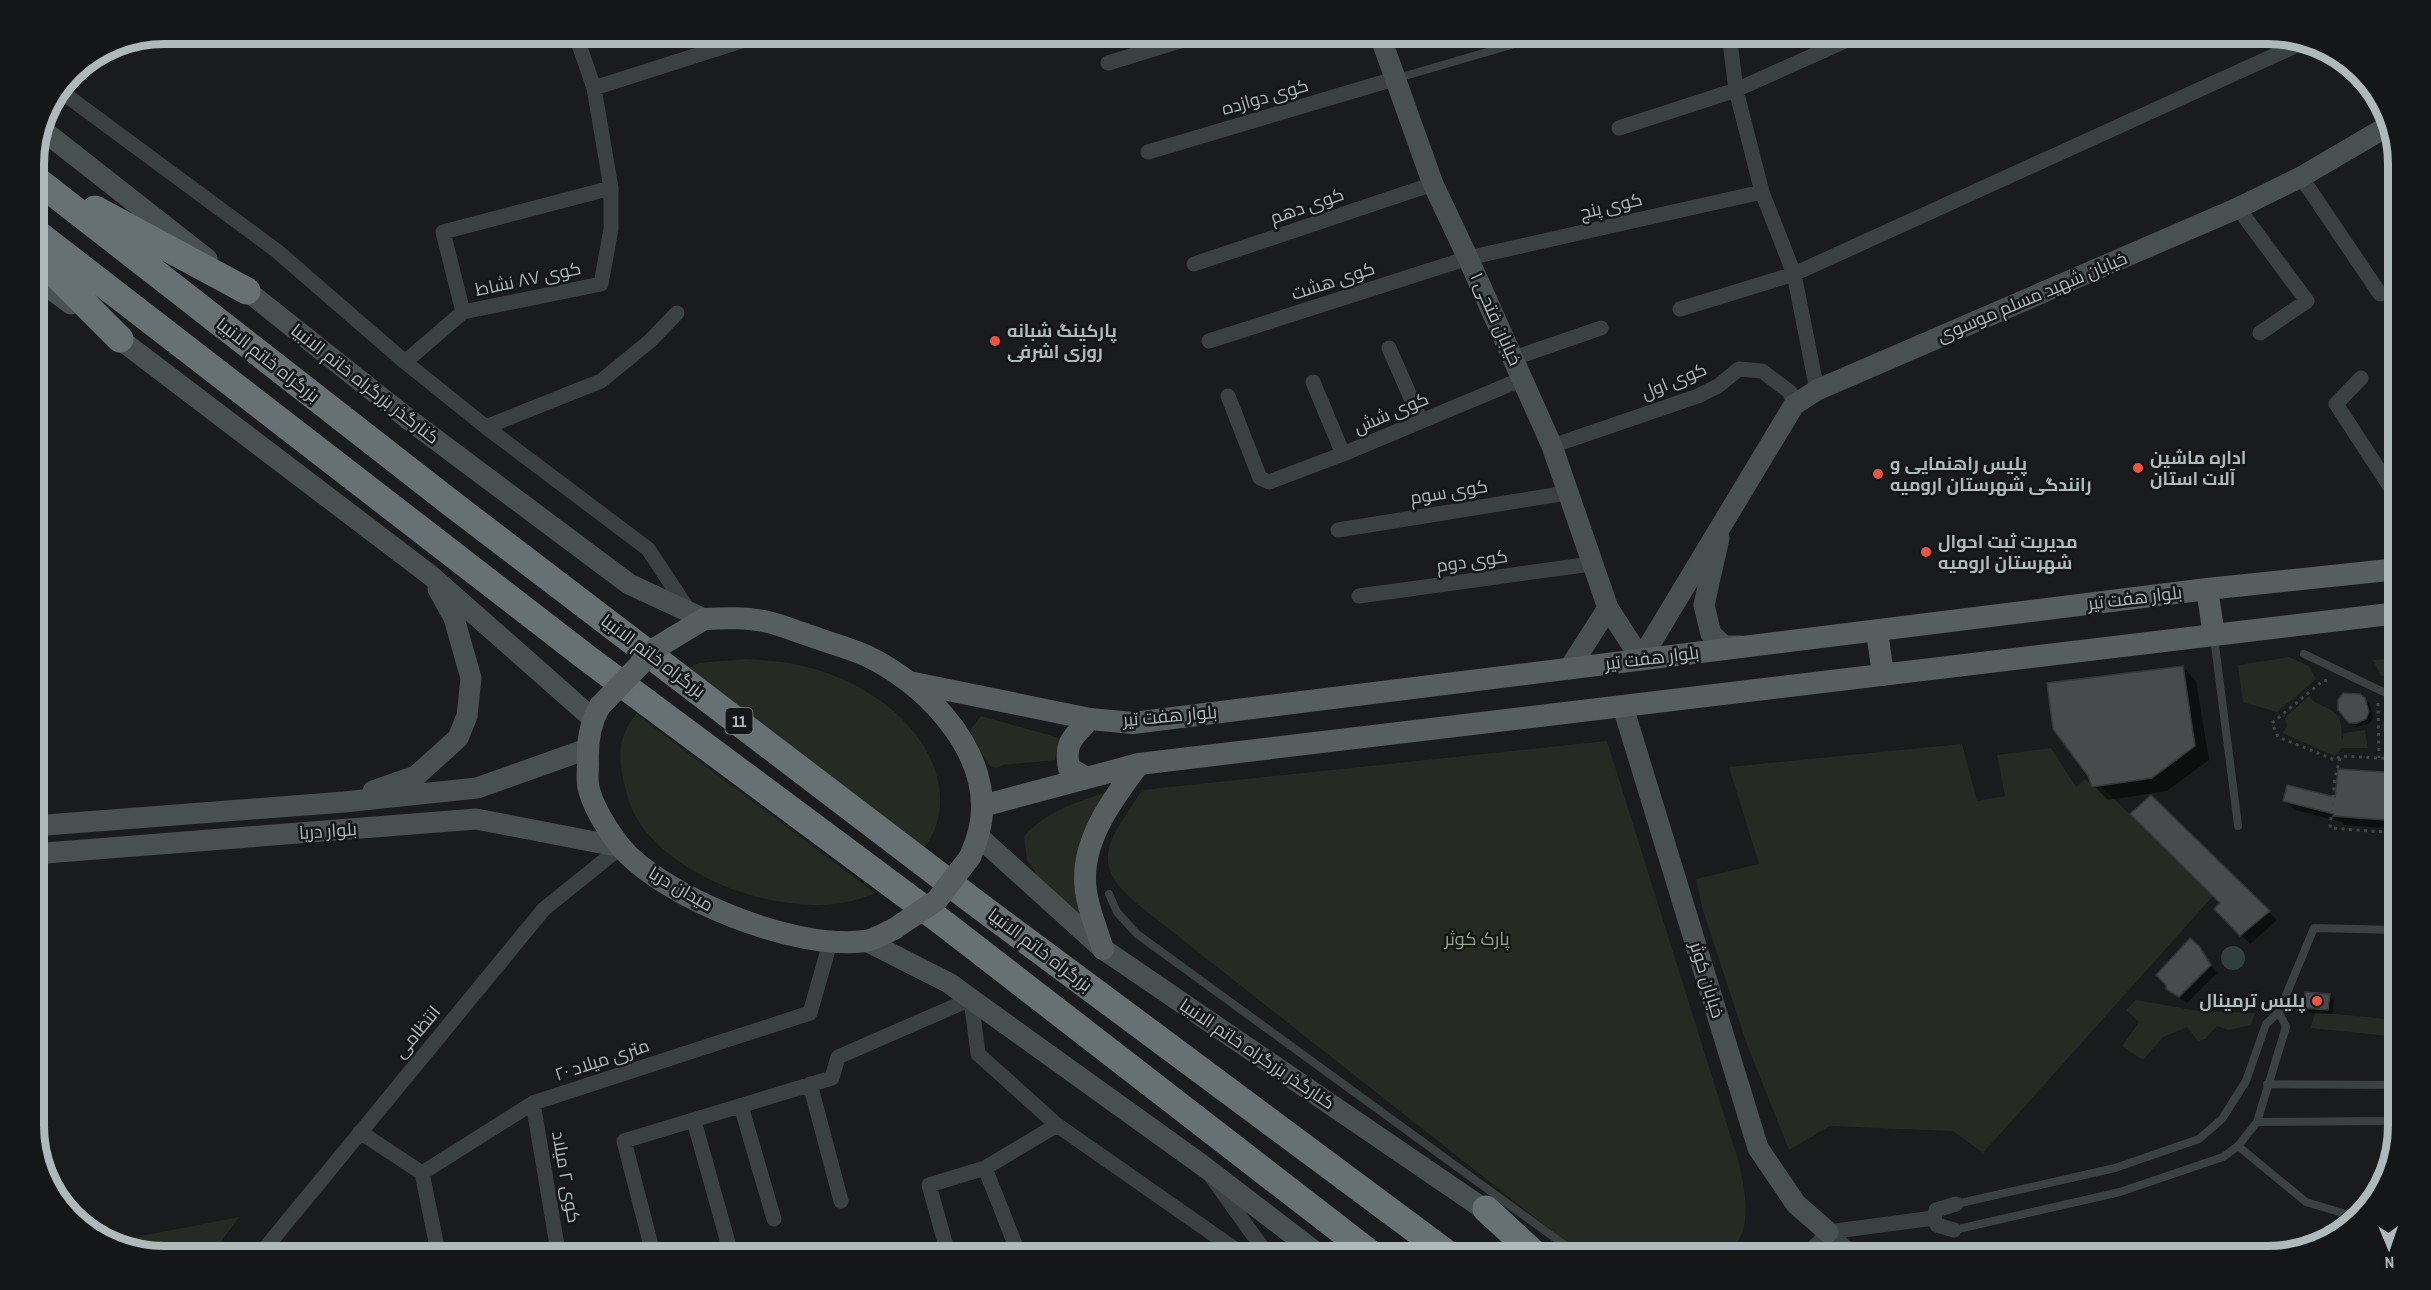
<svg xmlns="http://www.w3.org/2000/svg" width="2431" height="1290" font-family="'Archivo Narrow',Cairo,sans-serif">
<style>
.green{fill:#252b22}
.water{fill:#30403f}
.shadow{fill:#0007}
.building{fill:#474b4c;stroke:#343638;stroke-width:1.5}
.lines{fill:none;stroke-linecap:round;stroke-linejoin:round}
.path{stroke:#414748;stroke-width:3;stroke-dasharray:3 4.5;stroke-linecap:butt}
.lane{stroke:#3b4041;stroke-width:8}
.street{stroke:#3b4041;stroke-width:15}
.secondary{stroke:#495051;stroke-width:21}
.primary{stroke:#575e60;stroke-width:22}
.highway{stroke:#677072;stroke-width:27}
.primary-bridge{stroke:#575e60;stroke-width:22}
.poi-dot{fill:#ed5442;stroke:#151617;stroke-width:2}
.labels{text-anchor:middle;stroke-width:5;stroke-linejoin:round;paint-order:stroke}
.shield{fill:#151617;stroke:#7f888a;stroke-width:1.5}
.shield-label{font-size:16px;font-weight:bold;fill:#adb9bb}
.street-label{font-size:18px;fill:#adb9bb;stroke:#151617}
.poi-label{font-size:18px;font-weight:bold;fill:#adb9bb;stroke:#151617;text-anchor:start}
.park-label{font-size:18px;fill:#95a685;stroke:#151617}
.rim{fill:none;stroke:#adb9bb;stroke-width:8}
</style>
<rect width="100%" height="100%" fill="#1a1b1c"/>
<path class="green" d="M2289,657L2309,666L2316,679L2277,712L2243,702L2238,665Z
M2398,658V674L2381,676L2373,660Z
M745,659C771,660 797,663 821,671C877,689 936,734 940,796C941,811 936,837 923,847L687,669L699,663Z
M2309,696C2313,702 2315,702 2321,705C2342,714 2341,720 2342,741L2344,733L2365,730L2368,748H2342L2335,756L2282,733L2287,726L2285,718Z
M2398,712V749L2387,750L2382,724L2388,714Z
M636,714L875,893C805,927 674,884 636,817C629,805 626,791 623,778C618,750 619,737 636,714Z
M981,716L1059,738L1055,760L1003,765L996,768L990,766L972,736L971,729Z
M1607,741L1739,1163C1746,1196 1754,1231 1726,1257H1585L1136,903C1084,860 1115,834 1142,790Z
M1962,744L1977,801L2005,796L1997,755L2051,748L2076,787L2085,779L2093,787L2104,789L2213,896L1983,1153L1953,1131L1830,1126L1789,1150L1746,1042L1702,907L1696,879L1759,864L1729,767Z
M1105,793L1081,911H1077L1038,877L1027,860L1024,836C1048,811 1073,803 1105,793Z
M2136,1000L2198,1011L2255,1013L2251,1025L2228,1030L2217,1026L2205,1039L2198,1041L2187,1027L2163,1037L2143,1060L2122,1046L2139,1022L2126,1010Z
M2315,1012L2398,1020V1037L2311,1028Z
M239,1217L210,1257H164L105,1243Z"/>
<path class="water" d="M2221 958a12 12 0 1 1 24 0a12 12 0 1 1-24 0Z"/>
<path class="shadow" d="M2182,667L2196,681L2209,760L2167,791L2108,800L2094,786Z
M2364,699L2370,704L2373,717L2370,723L2356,727L2339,710Z
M2398,775V829L2345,825L2342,822L2295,810L2285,801L2337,799Z
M2151,797L2277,920L2250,944L2217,909L2222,903Z
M2198,947L2217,973L2187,1003L2167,989Z
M2329,996L2334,1000L2332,1014L2310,1013L2306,1008Z"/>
<path class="building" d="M2183,666L2195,746L2152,778L2092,787L2088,776L2053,729L2047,683Z
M2343,693L2360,694L2365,698L2369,712L2366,719L2357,723H2349L2338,710V700Z
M2338,769L2398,773V821L2333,816L2334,814L2283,801L2287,785L2335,797Z
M2151,795L2270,911L2240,936L2214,909L2220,903L2130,814Z
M2190,938L2199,946L2211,965L2179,997L2166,989V985L2156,975Z
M2305,992L2330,994L2328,1010L2304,1008Z"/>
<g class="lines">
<path class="path" d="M2327,681L2324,680L2272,723L2278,737L2335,760L2341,756L2398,759
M2378,703L2379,758
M2340,758L2335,778L2330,828L2398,833"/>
<path class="lane" d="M1398,78L1552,33
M2214,637L2238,826
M2304,654L2390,695L2398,694
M1109,894L1117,912L1137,934L1581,1257
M2267,1084L2398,1085
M2257,1122L2398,1121
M2238,1146L2306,1202L2356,1217
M1956,1204L2115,1168L2199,1139L2222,1119L2246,1081L2266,1024L2279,1012L2314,928L2398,930
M1954,1230L2120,1192L2223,1157L2238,1146L2257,1122L2286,1027L2279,1012"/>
<path class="street" d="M1729,33L1736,90L1762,192L1794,274L1817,390
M1818,33L1824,51
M1108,63L1206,33
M594,88L767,33
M59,90L277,251L405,362L486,427L648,549L689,611
M1619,128L1736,90L1863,33
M1148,152L1394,79
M2301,177L2380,294
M2238,208L2307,301L2260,333
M1194,264L1433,184
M1680,309L1794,274L2304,42
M463,312L443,232L611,188
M1209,341L1468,258L1762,192
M1389,348L1421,421
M1514,358L1601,328
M405,362L463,312L601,284L611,229V188L594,88L575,33
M2361,378L2336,404L2398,499
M1313,382L1343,454
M1228,396L1260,478L1269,482L1343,454L1522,379
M486,427L601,381L650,341L677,313
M1552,446L1698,396L1718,386L1739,369L1762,371L1790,392L1794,405
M1338,530L1567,493
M1359,596L1591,564
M810,1084L841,1201
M533,1103L559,1257
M741,1106L774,1219
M694,1121L732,1257
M360,1132L422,1173L533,1103L810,1013L830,943
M985,1168L1020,1257
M422,1173L439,1257
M1213,1179L1269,1257
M1934,1218L1936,1210L1956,1204
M1934,1218L1937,1225L1954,1230
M1828,1232L1857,1257
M258,1257L544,909L621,847
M654,1257L624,1141L832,1078L838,1057L971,999L978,1054L1057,1125L1246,1257
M949,1257L929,1185L985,1168L1057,1125
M1805,1257L1828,1232L1934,1218"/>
<path class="secondary" d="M1379,33L1433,184L1468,258L1552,446L1608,608L1641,659L1794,405L1817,390L2238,208L2301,177L2388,126
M40,128L207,259
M33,276L71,304
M236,282L407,418L629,584L704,619
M109,331L430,575L592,718
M1719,538L1704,605L1711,634L1724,646H1741
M1569,669L1608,608
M1623,707L1758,1148L1796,1204L1828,1232
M373,791L416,776L458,738L467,716L471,678L454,618L438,589
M33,826L344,802L477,788L587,749
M979,837L1103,949L1497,1218
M33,854L476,819L621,847
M866,941L949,983L971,999L1202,1165L1322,1257"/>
<path class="primary" d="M2207,589L2214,635
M704,619C725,618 747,617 768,622C782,625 797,632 811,636C829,643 849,648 867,656C922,683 980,740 982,804C983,823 977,840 970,857
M1877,631L1883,675
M909,682L1090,719L1133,723L2207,589L2398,569
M600,706C590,723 587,742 588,763C588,770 587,778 588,785C591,804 608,831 620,846C663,898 797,951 865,941C874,940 885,933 894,929
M1085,777L1069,768C1064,742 1073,737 1090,719
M982,806L1139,764L2398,613
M1103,949C1096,927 1085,902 1085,878C1085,835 1115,796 1139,764"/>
<path class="highway" d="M33,177L447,500L973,901L1452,1257
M95,209L247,291
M33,230L587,658L942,922L1375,1257
M33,252L120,339
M1486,1209L1538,1257"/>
<path class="primary-bridge" d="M600,706L656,648L704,619
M894,929L937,900L970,857"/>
</g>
<g class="poi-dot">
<circle cx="995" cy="341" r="6"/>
<circle cx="2138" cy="468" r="6"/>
<circle cx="1878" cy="474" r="6"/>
<circle cx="1926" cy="552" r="6"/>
<circle cx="2317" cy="1001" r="6"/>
</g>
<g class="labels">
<rect class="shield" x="725.5" y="708" width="27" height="26" rx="4.5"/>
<g class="shield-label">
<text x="739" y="727">11</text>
</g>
<g class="street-label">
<text transform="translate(1265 97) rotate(-16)" y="6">کوی دوازده</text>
<text transform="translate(1307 206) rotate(-19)" y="6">کوی دهم</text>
<text transform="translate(1611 206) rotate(-13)" y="6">کوی پنج</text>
<text transform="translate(528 279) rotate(-12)" y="6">کوی ۸۷ نشاط</text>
<text transform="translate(1333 281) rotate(-18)" y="6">کوی هشت</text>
<text transform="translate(2032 297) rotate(-23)" y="6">خیابان شهید مسلم موسوی</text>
<text transform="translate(1496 319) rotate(66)" y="6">خیابان فتحی ۱</text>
<text transform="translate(268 360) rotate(38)" y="6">بزرگراه خاتم الانبیا</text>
<text transform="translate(1674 381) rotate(-22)" y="6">کوی اول</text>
<text transform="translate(365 384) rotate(38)" y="6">کنارگذر بزرگراه خاتم الانبیا</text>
<text transform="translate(1391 413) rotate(-23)" y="6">کوی شش</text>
<text transform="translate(1449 492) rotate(-9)" y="6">کوی سوم</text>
<text transform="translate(1472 561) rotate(-8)" y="6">کوی دوم</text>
<text transform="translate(2135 598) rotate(-7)" y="6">بلوار هفت تیر</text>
<text transform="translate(653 656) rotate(37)" y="6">بزرگراه خاتم الانبیا</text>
<text transform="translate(1652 658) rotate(-7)" y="6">بلوار هفت تیر</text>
<text transform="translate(1170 716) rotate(-5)" y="6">بلوار هفت تیر</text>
<text transform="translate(328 831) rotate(-4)" y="6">بلوار دریا</text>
<text transform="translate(681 889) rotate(30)" y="6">میدان دریا</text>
<text transform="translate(1040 950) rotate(37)" y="6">بزرگراه خاتم الانبیا</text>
<text transform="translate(1707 980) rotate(73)" y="6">خیابان کوثر</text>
<text transform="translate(417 1032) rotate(-50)" y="6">انتظامی</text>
<text transform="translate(1257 1054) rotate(34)" y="6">کنارگذر بزرگراه خاتم الانبیا</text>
<text transform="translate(602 1060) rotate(-18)" y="6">۲۰ متری میلاد</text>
<text transform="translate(566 1177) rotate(80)" y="6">کوی ۲ میلاد</text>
</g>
<g class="poi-label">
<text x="1007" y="337">پارکینگ شبانه<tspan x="1007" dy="21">روزی اشرفی</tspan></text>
<text x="2150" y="464">اداره ماشین<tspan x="2150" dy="21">آلات استان</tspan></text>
<text x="1890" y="470">پلیس راهنمایی و<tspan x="1890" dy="21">رانندگی شهرستان ارومیه</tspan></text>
<text x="1938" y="548">مدیریت ثبت احوال<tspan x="1938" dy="21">شهرستان ارومیه</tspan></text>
<text x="2305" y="1007" text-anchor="end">پلیس ترمینال</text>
</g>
<g class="park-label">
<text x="1477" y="945">پارک کوثر</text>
</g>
</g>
<path d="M0 0H2431V1290H0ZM164 44H2268A120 120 0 0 1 2388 164V1126A120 120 0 0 1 2268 1246H164A120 120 0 0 1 44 1126V164A120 120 0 0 1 164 44Z" fill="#151617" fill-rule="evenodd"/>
<path class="rim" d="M164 44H2268A120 120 0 0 1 2388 164V1126A120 120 0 0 1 2268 1246H164A120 120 0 0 1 44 1126V164A120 120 0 0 1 164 44Z"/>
<g transform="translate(2389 1248) rotate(178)" stroke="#151617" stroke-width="4.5" paint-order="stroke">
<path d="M0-4.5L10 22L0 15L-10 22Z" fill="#adb9bb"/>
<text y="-9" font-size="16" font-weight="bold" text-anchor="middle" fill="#adb9bb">N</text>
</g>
</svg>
